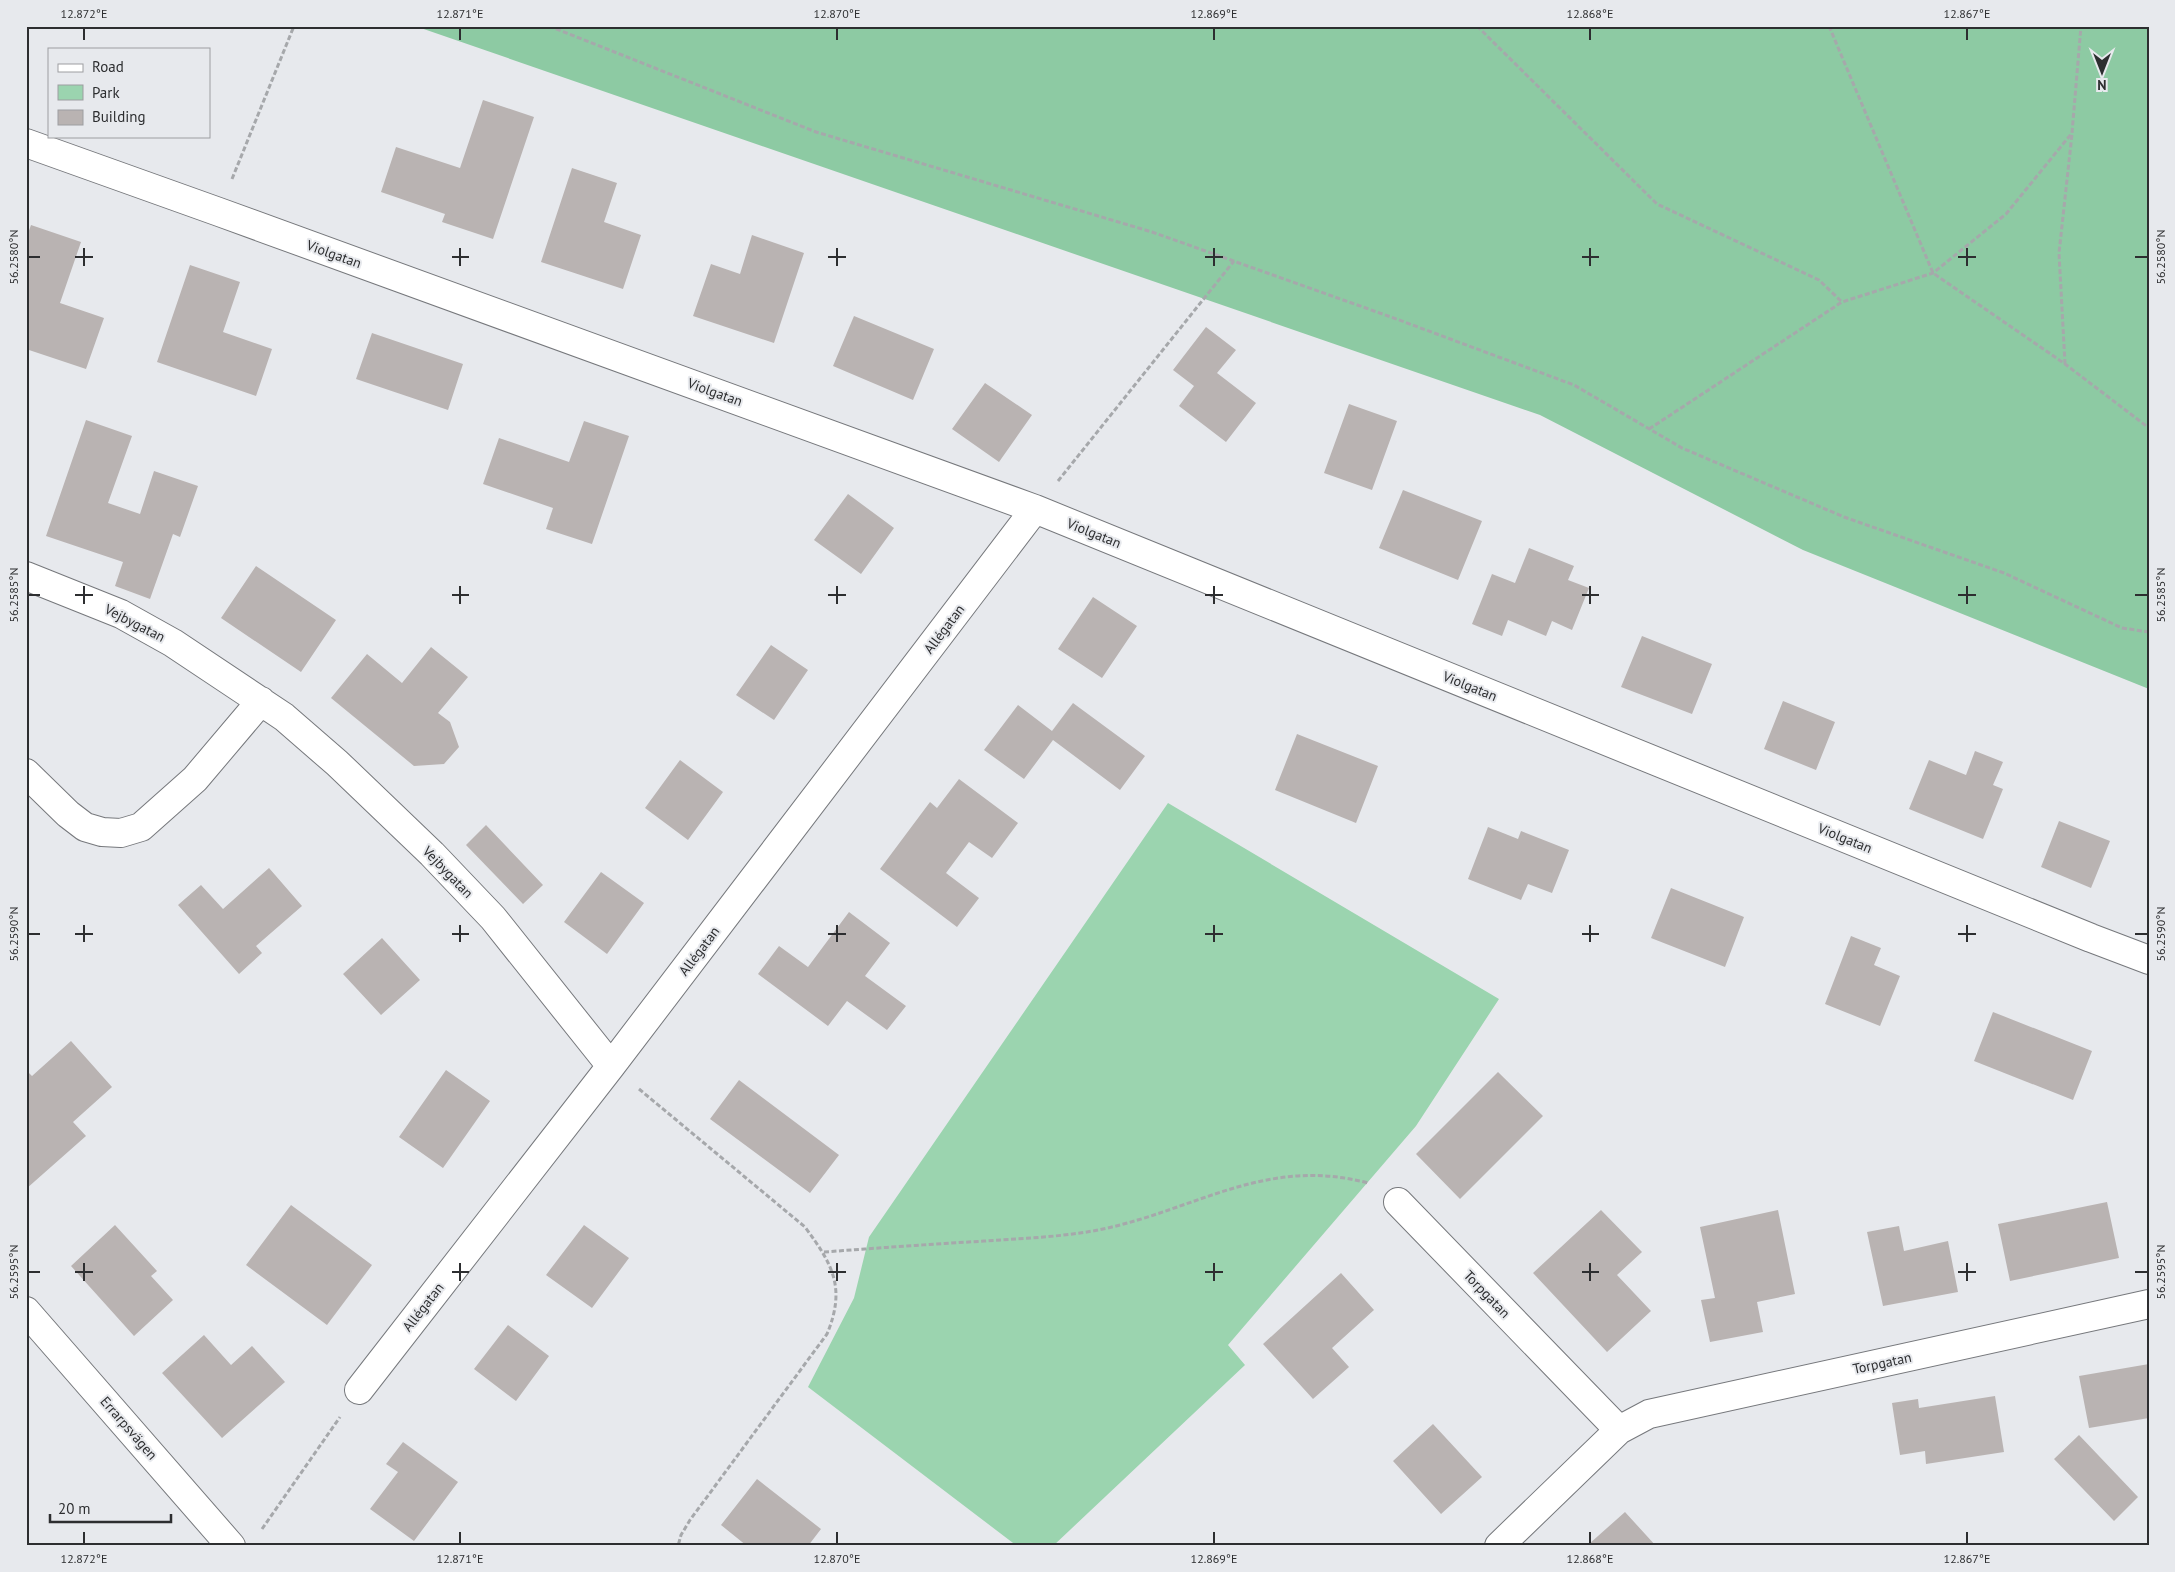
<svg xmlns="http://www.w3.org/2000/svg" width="2175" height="1572" font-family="'PT Sans',sans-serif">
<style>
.green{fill:#9bd4af}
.forest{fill:#8dcaa3}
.building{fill:#b9b3b2}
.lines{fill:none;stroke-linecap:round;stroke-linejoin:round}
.street-casing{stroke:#76787c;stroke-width:30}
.path{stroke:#a6a8ab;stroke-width:3;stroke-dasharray:5 2.5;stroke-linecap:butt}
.street{stroke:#fff;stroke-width:28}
.ticks{fill:none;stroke:#2d2e30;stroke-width:2}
.labels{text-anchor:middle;stroke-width:4;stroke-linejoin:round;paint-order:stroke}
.street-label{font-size:14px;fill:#2d2e30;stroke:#e7e9ed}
.neatline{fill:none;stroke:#2d2e30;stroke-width:2}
.ticks-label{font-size:12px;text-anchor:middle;fill:#2d2e30}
</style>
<rect width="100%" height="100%" fill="#e7e9ed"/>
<path class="green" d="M1168,803L1499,999L1416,1126L1228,1345L1245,1365L1053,1546H1017L808,1387L854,1298L869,1237Z"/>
<path class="forest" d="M415,26H2149V689L1803,550L1540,415Z"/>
<path class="building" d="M483,100L534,117L493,239L442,222L445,214L381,192L396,147L460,168Z
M572,168L617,183L604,222L641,235L623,289L541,262Z
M31,225L81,242L60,303L104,318L86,369L26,349V239Z
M752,235L804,253L774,343L693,316L711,264L740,274Z
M190,265L240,282L223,332L272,349L256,396L157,362Z
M854,316L934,349L913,400L833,366Z
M1206,327L1236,350L1217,373L1256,403L1226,442L1179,406L1194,386L1173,370Z
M372,333L463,364L448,410L356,379Z
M985,383L1032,415L999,462L952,429Z
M1349,404L1397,421L1372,490L1324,473Z
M86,420L132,436L108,503L140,514L154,471L198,486L180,537L173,534L150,599L115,586L123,562L46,536Z
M584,421L629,436L592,544L546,529L553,508L483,484L499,438L569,462Z
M1403,490L1482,521L1458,580L1379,548Z
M848,494L894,528L861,574L814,540Z
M1529,548L1574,566L1568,580L1589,588L1572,630L1552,621L1546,636L1508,620L1502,636L1472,624L1492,574L1515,583Z
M256,566L336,620L301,672L221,618Z
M1093,597L1137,626L1102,678L1058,649Z
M1642,636L1712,664L1692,714L1621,687Z
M771,645L808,670L774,720L736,695Z
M431,647L468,677L438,713L450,722L459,747L444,764L414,766L331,698L367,654L402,683Z
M1783,701L1835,722L1816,770L1764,749Z
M1073,703L1145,756L1120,790L1053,740L1024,779L984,750L1018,705L1052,731Z
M1297,734L1378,766L1356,823L1275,790Z
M1975,751L2003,762L1993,785L2003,789L1983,839L1909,809L1929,760L1966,775Z
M680,760L723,792L688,840L645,808Z
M959,779L1018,823L992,858L969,842L946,873L979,898L957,927L880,869L930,802L937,808Z
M2059,821L2110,841L2091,888L2041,867Z
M486,825L543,885L523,904L466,845Z
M1488,827L1518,839L1521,831L1569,850L1552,893L1528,884L1521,900L1468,879Z
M269,868L302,906L256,946L262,953L239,974L178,905L201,885L223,909Z
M601,872L644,903L607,954L564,922Z
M1671,888L1744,917L1725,967L1651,938Z
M849,912L890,943L865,976L906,1006L887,1030L847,1001L828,1026L758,974L779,946L808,967Z
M1851,936L1881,948L1874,965L1900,976L1880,1026L1825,1004Z
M382,938L420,980L381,1015L343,974Z
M1993,1012L2092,1051L2073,1100L1974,1061Z
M71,1041L112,1087L73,1122L86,1136L26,1189V1070L32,1076Z
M446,1070L490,1101L443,1168L399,1137Z
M1498,1072L1543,1116L1460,1199L1416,1154Z
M739,1080L839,1155L810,1193L710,1119Z
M2107,1202L2119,1258L2010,1281L1998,1224Z
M291,1205L372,1265L327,1325L246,1265Z
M1601,1210L1642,1252L1617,1275L1651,1311L1607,1352L1533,1273Z
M1778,1210L1795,1294L1757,1302L1763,1332L1710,1342L1701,1300L1715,1298L1700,1227Z
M115,1225L157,1271L151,1276L173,1300L134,1336L71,1266Z
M584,1225L629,1258L592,1308L546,1275Z
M1899,1226L1904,1251L1948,1241L1958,1292L1883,1306L1867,1232Z
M1341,1273L1374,1310L1332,1348L1349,1367L1313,1399L1263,1344Z
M508,1325L549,1356L516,1401L474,1369Z
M204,1335L231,1365L252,1346L285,1382L222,1438L162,1373Z
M2149,1364V1418L2089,1428L2079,1376Z
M1995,1396L2004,1452L1926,1464L1925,1451L1900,1455L1892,1403L1918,1399L1919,1408Z
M1433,1424L1482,1477L1441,1514L1393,1461Z
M2079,1435L2138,1497L2114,1521L2054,1459Z
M403,1442L458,1482L414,1541L370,1509L398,1472L386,1464Z
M757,1479L821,1529L808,1546H747L721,1525Z
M1625,1512L1656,1546H1591L1589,1544Z"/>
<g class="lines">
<defs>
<path id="street" d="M26,143L219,212L1035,509L2091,938L2149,960
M26,576L121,614L173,643L284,717L337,763L432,854L493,918L611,1066
M26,773L68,814L85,827L102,832L121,833L141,827L195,779L261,701
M1398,1202L1619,1430
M26,1311L231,1546
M359,1390L611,1066L1035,509
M1499,1546L1619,1430L1649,1414L2149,1304"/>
</defs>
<use href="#street" class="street-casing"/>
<path class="path" d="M549,26L816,132L1152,232L1391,317L1574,385L1682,448L1844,517L2004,573L2122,628L2149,632
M1477,26L1657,204L1819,280L1842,302
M1829,26L1933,273L2065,364L2149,428
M232,179L294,26
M2065,364L2059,253L2072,134
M1649,429L1842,302L1933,273L2006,214L2072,133L2081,26
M1058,481L1234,261
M639,1089L805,1227C833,1265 846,1288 827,1334L690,1520L681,1535L678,1546
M824,1252C878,1248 932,1244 986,1241C1025,1238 1065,1237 1103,1229C1197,1209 1267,1156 1368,1183
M262,1529L340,1417"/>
<use href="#street" class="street"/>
</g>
<path class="ticks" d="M84,28V40M460,28V40M837,28V40M1214,28V40M1590,28V40M1967,28V40M84,248V266M460,248V266M837,248V266M1214,248V266M1590,248V266M1967,248V266M28,257H40M75,257H93M452,257H469M828,257H846M1205,257H1223M1582,257H1599M1958,257H1976M2135,257H2148M84,586V604M460,586V604M837,586V604M1214,586V604M1590,586V604M1967,586V604M28,595H40M75,595H93M452,595H469M828,595H846M1205,595H1223M1582,595H1599M1958,595H1976M2135,595H2148M84,925V942M460,925V942M837,925V942M1214,925V942M1590,925V942M1967,925V942M28,934H40M75,934H93M452,934H469M828,934H846M1205,934H1223M1582,934H1599M1958,934H1976M2135,934H2148M84,1263V1281M460,1263V1281M837,1263V1281M1214,1263V1281M1590,1263V1281M1967,1263V1281M28,1272H40M75,1272H93M452,1272H469M828,1272H846M1205,1272H1223M1582,1272H1599M1958,1272H1976M2135,1272H2148M84,1532V1544M460,1532V1544M837,1532V1544M1214,1532V1544M1590,1532V1544M1967,1532V1544"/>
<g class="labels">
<g class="street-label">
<text transform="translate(334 254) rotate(20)" y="5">Violgatan</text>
<text transform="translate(715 392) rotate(20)" y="5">Violgatan</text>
<text transform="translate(1094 533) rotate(22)" y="5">Violgatan</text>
<text transform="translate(135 623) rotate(27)" y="5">Vejbygatan</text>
<text transform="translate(944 629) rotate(-53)" y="5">Allégatan</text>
<text transform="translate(1470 686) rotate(22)" y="5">Violgatan</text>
<text transform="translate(1845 838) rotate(22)" y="5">Violgatan</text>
<text transform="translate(448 872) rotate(46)" y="5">Vejbygatan</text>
<text transform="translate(699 951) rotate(-53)" y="5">Allégatan</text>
<text transform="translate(1487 1294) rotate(46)" y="5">Torpgatan</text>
<text transform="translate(423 1307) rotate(-52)" y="5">Allégatan</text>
<text transform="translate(1882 1363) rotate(-12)" y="5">Torpgatan</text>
<text transform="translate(129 1428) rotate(49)" y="5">Errarpsvägen</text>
</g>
</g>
<rect width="2175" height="1572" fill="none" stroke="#e7e9ed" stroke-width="55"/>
<rect x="48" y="48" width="162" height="90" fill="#e7e9ed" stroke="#9d9ea1"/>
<rect x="58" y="64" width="25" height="8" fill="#ffffff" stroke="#9d9ea1"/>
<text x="92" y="72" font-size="15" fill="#2d2e30">Road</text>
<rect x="58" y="85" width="25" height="15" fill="#9bd4af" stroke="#9d9ea1"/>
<text x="92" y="98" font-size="15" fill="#2d2e30">Park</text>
<rect x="58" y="110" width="25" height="15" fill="#b9b3b2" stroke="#9d9ea1"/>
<text x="92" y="122" font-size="15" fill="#2d2e30">Building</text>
<g transform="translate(2102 72) rotate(180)" stroke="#e7e9ed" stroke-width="4" paint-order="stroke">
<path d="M0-4L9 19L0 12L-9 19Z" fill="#2d2e30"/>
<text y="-8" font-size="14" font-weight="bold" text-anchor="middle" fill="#2d2e30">N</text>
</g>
<path d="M50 1514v8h121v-8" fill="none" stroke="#2d2e30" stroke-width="2.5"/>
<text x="58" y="1514" font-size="15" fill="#2d2e30" stroke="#e7e9ed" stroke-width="4" paint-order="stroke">20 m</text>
<rect x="28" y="28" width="2120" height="1516" class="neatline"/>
<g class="ticks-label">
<text x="84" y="18">12.872°E</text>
<text x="460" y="18">12.871°E</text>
<text x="837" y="18">12.870°E</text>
<text x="1214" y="18">12.869°E</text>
<text x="1590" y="18">12.868°E</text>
<text x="1967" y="18">12.867°E</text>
<text transform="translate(2161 257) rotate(-90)" y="4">56.2580°N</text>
<text transform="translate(14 257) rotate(-90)" y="4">56.2580°N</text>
<text transform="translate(2161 595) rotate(-90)" y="4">56.2585°N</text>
<text transform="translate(14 595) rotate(-90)" y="4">56.2585°N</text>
<text transform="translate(2161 934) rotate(-90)" y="4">56.2590°N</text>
<text transform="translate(14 934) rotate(-90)" y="4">56.2590°N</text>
<text transform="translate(2161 1272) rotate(-90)" y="4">56.2595°N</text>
<text transform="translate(14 1272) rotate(-90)" y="4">56.2595°N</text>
<text x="84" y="1563">12.872°E</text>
<text x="460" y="1563">12.871°E</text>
<text x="837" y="1563">12.870°E</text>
<text x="1214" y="1563">12.869°E</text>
<text x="1590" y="1563">12.868°E</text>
<text x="1967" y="1563">12.867°E</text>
</g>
</svg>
